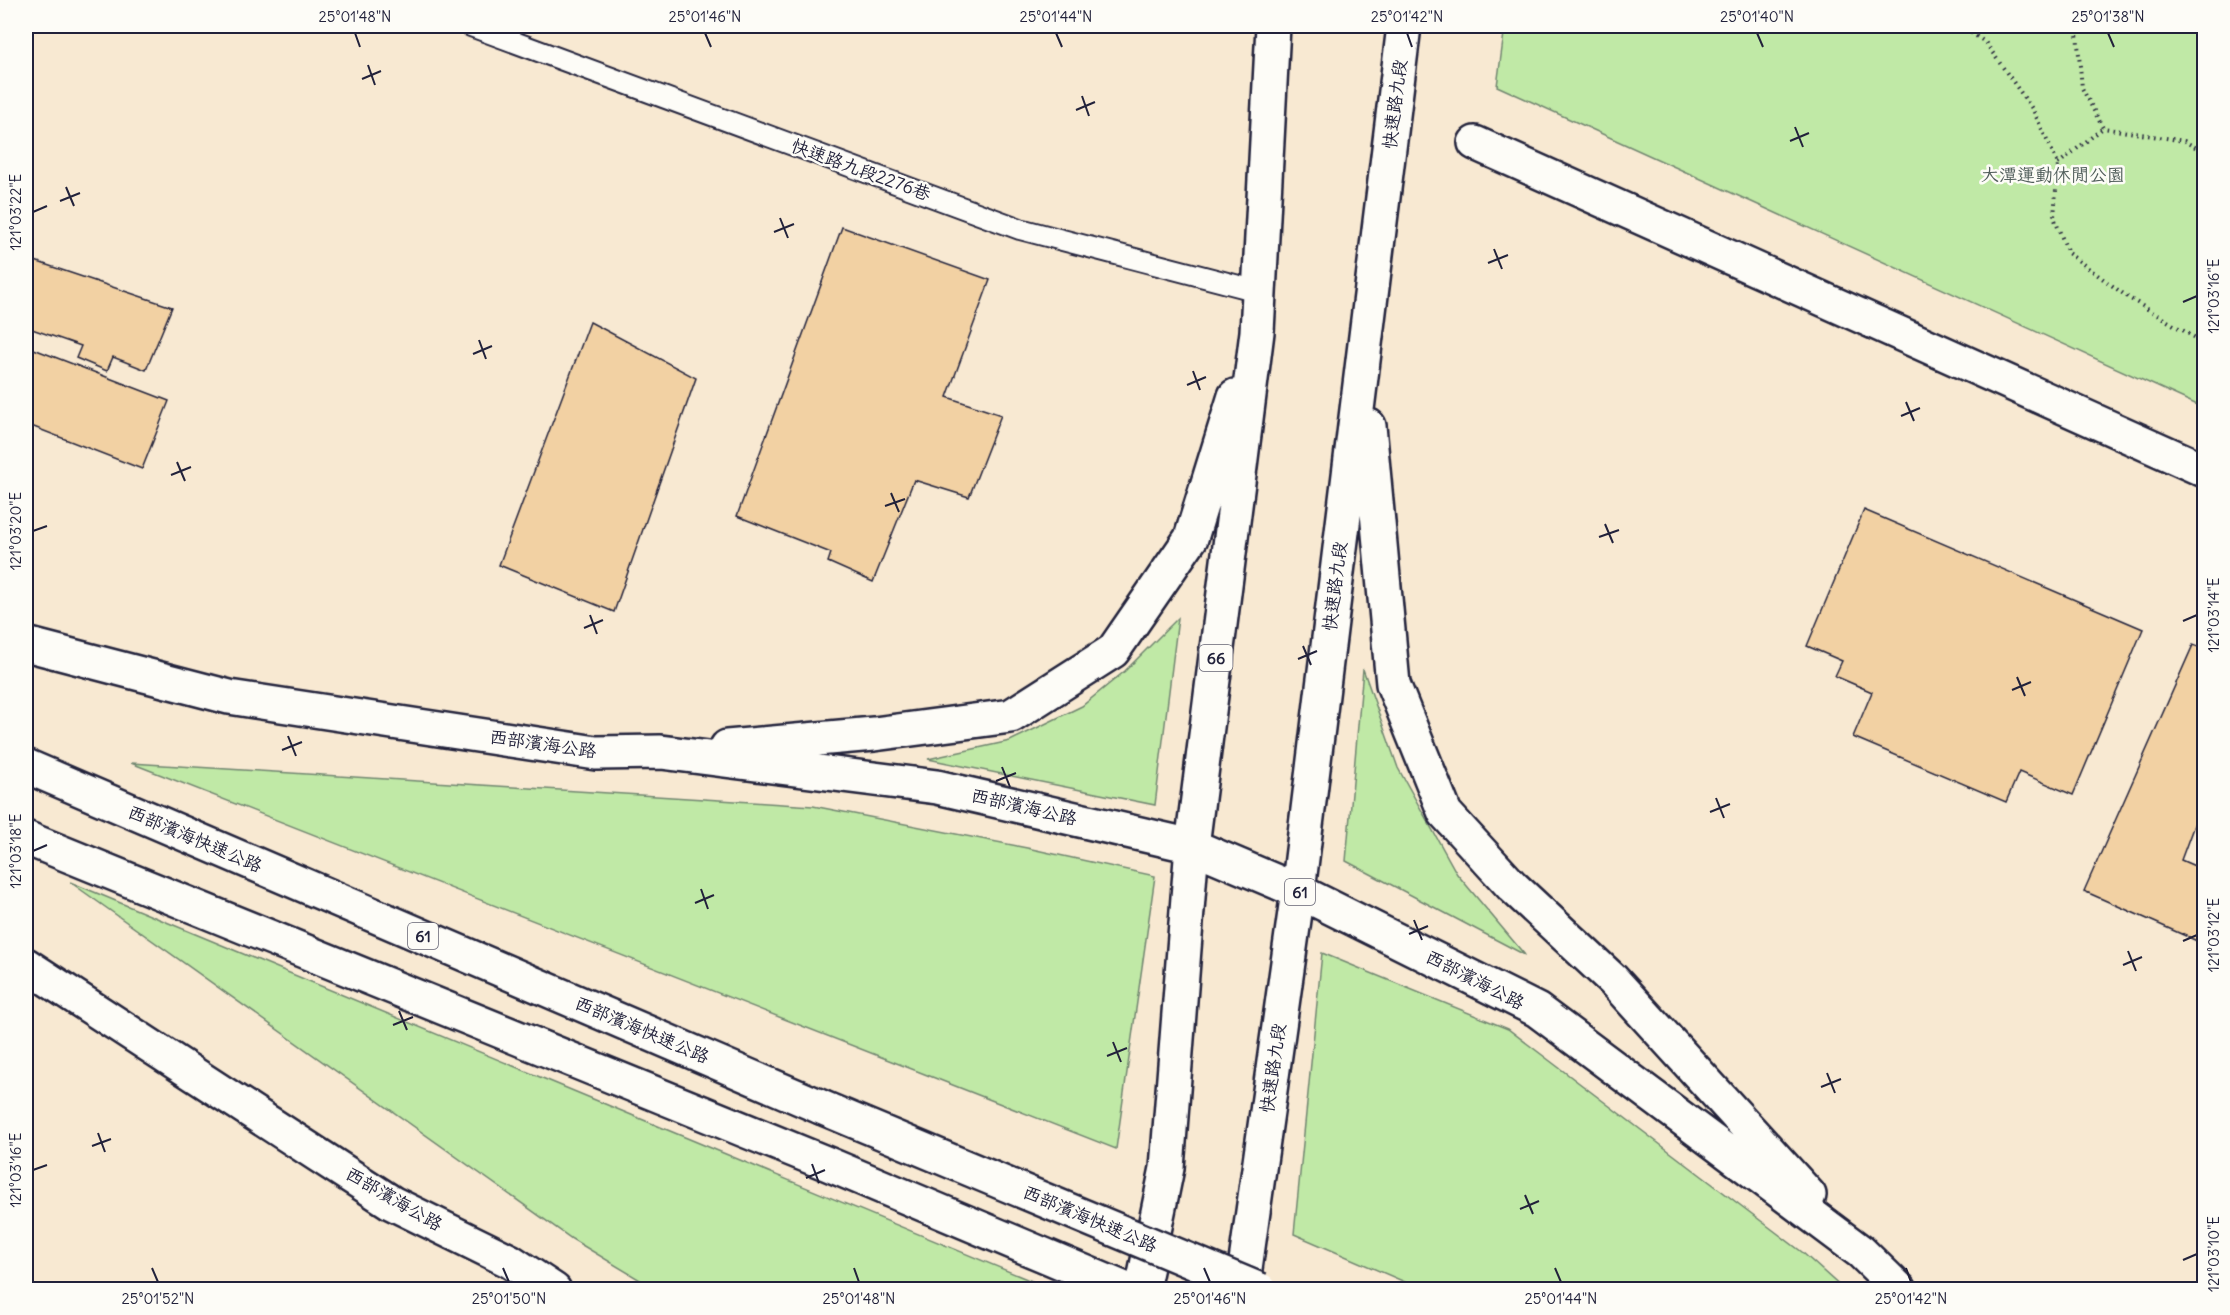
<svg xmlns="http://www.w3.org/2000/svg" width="2230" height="1315" font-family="Delius,'LXGW WenKai TC',sans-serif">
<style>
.built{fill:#f8e9d2}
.green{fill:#c0e9a6;stroke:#718670;stroke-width:1.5}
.building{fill:#f2d1a3;stroke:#22223b;stroke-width:1.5}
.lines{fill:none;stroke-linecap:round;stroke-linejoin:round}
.service-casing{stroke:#22223b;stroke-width:24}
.minor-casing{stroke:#22223b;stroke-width:38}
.primary-casing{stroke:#22223b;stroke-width:38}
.trunk-casing{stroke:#22223b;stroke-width:38}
.path{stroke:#22223b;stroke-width:4;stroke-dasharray:1.5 4.5;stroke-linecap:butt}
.service{stroke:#fdfcf7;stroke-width:20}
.minor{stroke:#fdfcf7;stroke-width:33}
.primary{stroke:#fdfcf7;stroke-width:33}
.trunk{stroke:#fdfcf7;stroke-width:33}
.trunk-bridge-casing{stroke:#22223b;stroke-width:38;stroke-linecap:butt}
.trunk-bridge{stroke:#fdfcf7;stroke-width:33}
.ticks{fill:none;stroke:#22223b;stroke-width:2}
.labels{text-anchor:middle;stroke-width:5;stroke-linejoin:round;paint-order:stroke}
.shield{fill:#fdfcf7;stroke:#646373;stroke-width:1.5}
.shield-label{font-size:16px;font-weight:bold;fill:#22223b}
.street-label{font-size:18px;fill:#22223b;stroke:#fdfcf7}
.park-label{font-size:18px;fill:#515e5b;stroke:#fdfcf7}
.neatline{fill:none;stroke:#22223b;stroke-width:2}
.ticks-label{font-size:15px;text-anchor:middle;fill:#22223b}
</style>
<rect width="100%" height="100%" fill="#fbf3e6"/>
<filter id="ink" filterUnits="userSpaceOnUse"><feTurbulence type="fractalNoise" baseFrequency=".0167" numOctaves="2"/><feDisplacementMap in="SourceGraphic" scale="12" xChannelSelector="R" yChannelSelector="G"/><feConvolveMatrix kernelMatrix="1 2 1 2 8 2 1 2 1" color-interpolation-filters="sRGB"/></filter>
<g filter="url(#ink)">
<path class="built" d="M26,26H2204V1289H26Z"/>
<path class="green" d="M1505,26H2204V408L1497,86Z
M1178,618L1155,805L928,759L1010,741L1082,706L1125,671Z
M1363,669L1398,768L1457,874L1525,955L1346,861Z
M131,763L813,806L1027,848L1155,876L1116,1149Z
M70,882L1051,1289H655L572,1239Z
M1322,953L1508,1029L1802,1252L1843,1289H1421L1294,1234Z"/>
<path class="building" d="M842,227L990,280L947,397L1001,415L969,497L914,480L873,582L828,562L831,553L737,516Z
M26,258L172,307L146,370L113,357L107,371L76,358L81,346L26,327Z
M590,322L696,378L614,612L499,565Z
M26,346L169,401L142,469L26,424Z
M1864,510L2143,629L2073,795L2019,772L2006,802L1853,737L1872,692L1835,676L1842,661L1807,646Z
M2193,645L2204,649V798L2181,860L2204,870V944L2084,891Z"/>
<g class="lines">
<defs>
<path id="service" d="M471,26L1020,229L1258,291"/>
<path id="minor" d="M1475,143L2204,470"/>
<path id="primary" d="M1369,426L1393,684L1445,813L1512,886L1613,980L1809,1195
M26,644L229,697L596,753L661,752L937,787L1192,846L1298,891L1537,1010L1861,1252L1900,1290
M727,747L874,734L1011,716L1113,651L1191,538L1235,396
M26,965L392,1203L510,1261L554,1290
M1142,1290L1167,1168L1192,846L1257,332L1273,26
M1242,1290L1298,891L1404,26"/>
<path id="trunk" d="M26,766L821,1107
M26,838L828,1164L1127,1290"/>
</defs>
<use href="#service" class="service-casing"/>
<use href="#minor" class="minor-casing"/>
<use href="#primary" class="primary-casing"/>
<use href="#trunk" class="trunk-casing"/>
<path class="path" d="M1961,26L1985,42L2033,110L2058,164L2054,217L2068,253L2129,298L2204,343
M2084,26L2077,33L2082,88L2103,128L2184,141L2204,152
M2058,164L2103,128"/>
<use href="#service" class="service"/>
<use href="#minor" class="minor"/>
<use href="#primary" class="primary"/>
<use href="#trunk" class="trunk"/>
<defs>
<path id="trunk-bridge" d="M821,1107L1260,1290"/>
</defs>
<use href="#trunk-bridge" class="trunk-bridge-casing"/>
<use href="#trunk-bridge" class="trunk-bridge"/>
</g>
</g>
<path class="ticks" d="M355,33L360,47M705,33L711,47M1056,33L1062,47M1407,33L1412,47M1757,33L1763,47M2108,33L2114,47M368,65L375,85M362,79L381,71M1082,96L1089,116M1076,110L1095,102M1795,127L1803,147M1790,141L1809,133M66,187L74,206M60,201L80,193M33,212L47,206M780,218L788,238M774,232L794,224M1494,249L1502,269M1488,263L1508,255M2183,302L2197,296M479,340L486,359M473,354L492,346M1193,371L1200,390M1187,385L1206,377M1906,402L1914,421M1901,416L1920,408M177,462L185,481M171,475L191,467M891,493L899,512M885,506L905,499M1605,524L1613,543M33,531L47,526M1599,537L1619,530M590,615L597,634M2183,621L2197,615M584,628L603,620M1303,646L1311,665M1298,659L1317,651M2017,677L2025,696M2012,690L2031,682M288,736L296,756M282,750L302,742M1002,767L1010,787M996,781L1016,773M1716,798L1724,818M1710,812L1730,804M33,851L47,845M701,889L708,909M695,903L714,895M1414,920L1422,940M1409,934L1428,926M2183,941L2197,935M2128,951L2136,971M2123,965L2142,957M399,1011L407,1030M393,1025L413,1017M1113,1042L1121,1062M1107,1056L1127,1048M1827,1073L1835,1093M1821,1087L1841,1079M98,1133L105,1152M92,1146L111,1139M812,1164L819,1183M33,1170L47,1165M806,1178L825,1170M1525,1195L1533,1214M1520,1209L1539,1201M2183,1260L2197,1254M152,1268L158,1282M503,1268L509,1282M854,1268L859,1282M1204,1268L1210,1282M1555,1268L1561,1282M1906,1268L1911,1282"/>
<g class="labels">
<g class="shield">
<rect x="1199.5" y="645" width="33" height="26" rx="4.5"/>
<rect x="1285" y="879" width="30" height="26" rx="4.5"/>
<rect x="408" y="923" width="30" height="26" rx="4.5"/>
</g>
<g class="shield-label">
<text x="1216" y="664">66</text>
<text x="1300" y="898">61</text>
<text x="423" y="942">61</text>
</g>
<g class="street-label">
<text transform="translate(1395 104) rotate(-83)" y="6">快速路九段</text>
<text transform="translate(861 170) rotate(20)" y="6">快速路九段2276巷</text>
<text transform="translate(1335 586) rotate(-83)" y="6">快速路九段</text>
<text transform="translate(543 744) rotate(8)" y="6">西部濱海公路</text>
<text transform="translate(1024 807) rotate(13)" y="6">西部濱海公路</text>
<text transform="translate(195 839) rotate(23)" y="6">西部濱海快速公路</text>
<text transform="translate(1475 980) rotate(27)" y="6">西部濱海公路</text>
<text transform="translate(642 1030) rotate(23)" y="6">西部濱海快速公路</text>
<text transform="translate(1273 1068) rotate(-82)" y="6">快速路九段</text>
<text transform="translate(394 1199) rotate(30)" y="6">西部濱海公路</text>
<text transform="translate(1090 1219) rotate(23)" y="6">西部濱海快速公路</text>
</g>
<g class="park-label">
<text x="2053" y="181">大潭運動休閒公園</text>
</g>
</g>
<rect width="2230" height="1315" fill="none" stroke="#fdfcf7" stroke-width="66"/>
<rect x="33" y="33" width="2164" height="1249" class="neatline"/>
<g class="ticks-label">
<text x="355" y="22">25°01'48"N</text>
<text x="705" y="22">25°01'46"N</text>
<text x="1056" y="22">25°01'44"N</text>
<text x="1407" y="22">25°01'42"N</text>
<text x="1757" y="22">25°01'40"N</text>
<text x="2108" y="22">25°01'38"N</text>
<text transform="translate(16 212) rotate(-90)" y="5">121°03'22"E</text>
<text transform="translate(2214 296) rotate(-90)" y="5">121°03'16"E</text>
<text transform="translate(16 531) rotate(-90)" y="5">121°03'20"E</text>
<text transform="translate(2214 615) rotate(-90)" y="5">121°03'14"E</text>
<text transform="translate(16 851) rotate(-90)" y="5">121°03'18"E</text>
<text transform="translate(2214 935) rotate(-90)" y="5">121°03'12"E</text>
<text transform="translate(16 1170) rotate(-90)" y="5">121°03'16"E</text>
<text transform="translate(2214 1254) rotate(-90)" y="5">121°03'10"E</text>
<text x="158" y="1304">25°01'52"N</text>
<text x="509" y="1304">25°01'50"N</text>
<text x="859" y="1304">25°01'48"N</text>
<text x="1210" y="1304">25°01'46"N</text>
<text x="1561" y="1304">25°01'44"N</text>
<text x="1911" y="1304">25°01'42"N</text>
</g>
</svg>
